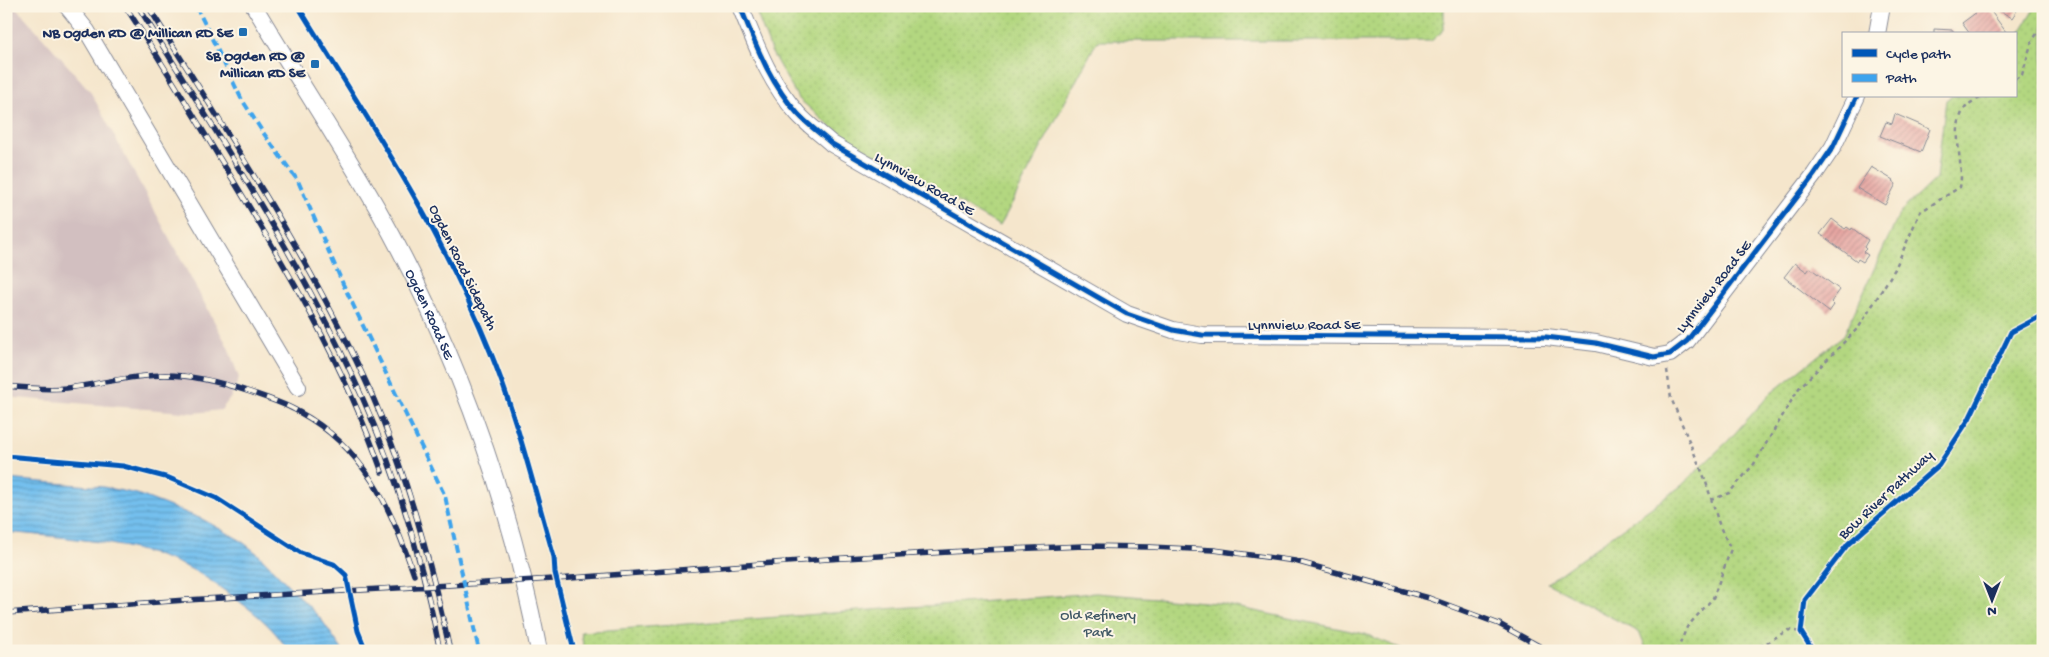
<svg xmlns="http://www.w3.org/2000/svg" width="2049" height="657" font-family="'Gochi Hand',sans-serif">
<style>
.industrial{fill:#d2bfc0}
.green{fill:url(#green-dots);stroke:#67836f}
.water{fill:url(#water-rules);stroke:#4878a6}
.building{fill:url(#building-hatch)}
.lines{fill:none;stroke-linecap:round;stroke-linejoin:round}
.minor-casing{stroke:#888a95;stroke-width:18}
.path{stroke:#888a95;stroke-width:2.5;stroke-dasharray:4 4;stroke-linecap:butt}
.minor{stroke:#fff;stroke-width:16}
.rail-casing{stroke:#1b2f5e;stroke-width:5.5}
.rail{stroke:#fcf5e5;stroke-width:4;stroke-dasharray:11;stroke-linecap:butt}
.quiet{stroke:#3da3ed;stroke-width:4;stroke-dasharray:8 4;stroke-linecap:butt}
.cycleway-casing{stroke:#fcf5e5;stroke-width:8}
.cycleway{stroke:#0057b8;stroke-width:5}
.poi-dot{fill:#1f6fb2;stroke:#fcf5e5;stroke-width:2}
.labels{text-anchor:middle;stroke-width:4;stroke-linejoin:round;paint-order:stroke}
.poi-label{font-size:15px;font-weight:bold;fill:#1b2f5e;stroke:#fcf5e5;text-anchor:end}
.street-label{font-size:15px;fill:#1b2f5e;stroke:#fcf5e5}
.park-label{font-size:15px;fill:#415966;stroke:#fcf5e5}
</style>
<defs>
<pattern id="green-dots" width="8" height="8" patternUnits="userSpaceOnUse" patternTransform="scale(1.25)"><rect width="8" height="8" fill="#b3d780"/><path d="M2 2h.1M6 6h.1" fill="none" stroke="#99b971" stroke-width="1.8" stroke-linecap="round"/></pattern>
<pattern id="water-rules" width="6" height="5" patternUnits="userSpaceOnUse" patternTransform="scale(1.25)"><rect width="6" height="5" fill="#74c0ee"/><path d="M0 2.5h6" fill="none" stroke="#5e9cc4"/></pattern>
<pattern id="building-hatch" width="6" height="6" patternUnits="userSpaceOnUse" patternTransform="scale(1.25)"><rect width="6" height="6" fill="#e7a6a2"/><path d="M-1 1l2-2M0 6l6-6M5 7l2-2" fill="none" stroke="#ba8887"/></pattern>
</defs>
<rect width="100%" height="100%" fill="#fcf5e5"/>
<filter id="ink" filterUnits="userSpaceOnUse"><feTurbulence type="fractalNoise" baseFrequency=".02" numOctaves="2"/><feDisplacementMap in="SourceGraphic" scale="10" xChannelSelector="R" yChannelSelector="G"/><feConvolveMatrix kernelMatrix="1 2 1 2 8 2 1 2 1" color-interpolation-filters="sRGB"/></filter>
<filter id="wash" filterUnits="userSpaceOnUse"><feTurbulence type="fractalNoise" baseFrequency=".0096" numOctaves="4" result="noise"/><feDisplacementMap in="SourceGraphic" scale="20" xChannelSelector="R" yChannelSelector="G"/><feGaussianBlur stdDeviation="1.12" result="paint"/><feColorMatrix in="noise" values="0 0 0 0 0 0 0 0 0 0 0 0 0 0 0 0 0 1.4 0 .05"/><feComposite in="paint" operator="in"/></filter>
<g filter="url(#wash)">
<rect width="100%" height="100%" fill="#f5e6cc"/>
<path class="industrial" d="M6,6H15L90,91L228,347L239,378L231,397L221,410L194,413L6,397Z"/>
<path class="green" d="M754,6H1444V30L1431,41H1097L1000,226L840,135L798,98L772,53Z
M2036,6H2043V651H1647L1639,632L1547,583L1681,486L1728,441L1770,394L1844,335L1900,212L1936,178L1946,100L1952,96H2015V40Z
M1096,593L1216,603L1365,634L1407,651H584L581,632Z"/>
<path class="water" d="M6,479L103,487L137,494L202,519L240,540L259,555L321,619L343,651H288C276,630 257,614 237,600C222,589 206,576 189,568C133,541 67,538 6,532Z"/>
<g id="blocks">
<path class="building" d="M1985,6H1987L2006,32L2003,34H1970L1962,23Z
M1992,6H2020L2012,18Z
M1934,29L1953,30V34H1934Z
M1895,114L1930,129L1921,152L1880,136L1886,122L1892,124Z
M1871,167L1893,180L1892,181L1896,184L1885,205L1857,188Z
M1832,219L1845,229L1847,227L1851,230L1852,228L1868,240L1864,247L1866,249L1863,252L1868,255L1863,262L1858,259L1857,261L1820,234Z
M1795,263L1807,272L1810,268L1840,290L1831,302L1834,305L1829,312L1784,277Z"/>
</g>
</g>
<g filter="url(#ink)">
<use href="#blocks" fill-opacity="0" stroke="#888a95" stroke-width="1"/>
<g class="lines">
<defs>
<g id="minor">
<path d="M67,6L87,31L298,387"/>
<path id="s1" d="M254,6C294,73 337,138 376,206C454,344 509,495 539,651"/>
<path d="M740,6C756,45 769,82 798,114C808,125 821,134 832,144L1127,314L1173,330L1202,335L1546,337L1596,343L1654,357L1670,354L1687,341L1814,175L1833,147L1857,96"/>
<path d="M1877,34L1882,6"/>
</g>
</defs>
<use href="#minor" class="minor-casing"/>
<path class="path" d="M2015,79L2022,75L2032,41L2043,25
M1667,370L1671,398L1705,479L1720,527L1731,549L1713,598L1687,627L1677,651
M1711,500L1729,493L1754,464L1799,388L1859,327L1895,269L1920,212L1960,187C1965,162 1947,123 1969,104C1973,101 1979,99 1983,96
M1753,651L1788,630L1801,632"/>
<use href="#minor" class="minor"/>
<defs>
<path id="rail" d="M125,6C161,60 193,115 227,170C286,267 344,364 382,472
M138,6C217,135 302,261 363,399C399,480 423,564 440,651
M148,6C227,133 311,259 372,395C408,477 431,563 450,651
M6,386C26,388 47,390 67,388C100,384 131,375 165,375C194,375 223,383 250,392C267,398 284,403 299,412C364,447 392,509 414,575
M6,613L186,600L571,578L828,559L983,550L1084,546L1150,547L1214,550L1295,561L1429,598L1499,624L1548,651"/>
</defs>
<use href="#rail" class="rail-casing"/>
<use href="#rail" class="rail"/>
<path class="quiet" d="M196,6L241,98L262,131L298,181L343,284L445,496L479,651"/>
<defs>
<path id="cycleway" d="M298,6C367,118 441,228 490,351C517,417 534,488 554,557L555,573L574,651
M740,6C756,45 769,82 798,114C808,125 821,134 832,144L1127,314L1173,330L1202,335L1546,337L1596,343L1654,357L1670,354L1687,341L1814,175L1833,147L1857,96
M6,456L123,466L169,478L216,498L301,553L334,564L346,575L358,631L366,651
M1813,651L1801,632L1805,600L1848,544L1939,465L1969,419L2011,332L2043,315"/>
</defs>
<use href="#cycleway" class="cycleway-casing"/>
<use href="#cycleway" class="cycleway"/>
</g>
</g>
<g class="poi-dot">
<rect x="238" y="27" width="10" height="10" rx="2.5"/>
<rect x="310" y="59" width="10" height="10" rx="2.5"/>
</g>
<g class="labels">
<g class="poi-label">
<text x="233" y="37">NB Ogden RD @ Millican RD SE</text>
<text x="305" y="60">SB Ogden RD @<tspan x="305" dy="17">Millican RD SE</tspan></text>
</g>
<g class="street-label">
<text transform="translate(925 183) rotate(30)" y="5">Lynnview Road SE</text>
<text transform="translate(464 267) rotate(64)" y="5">Ogden Road Sidepath</text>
<text transform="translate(1713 286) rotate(-52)" y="5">Lynnview Road SE</text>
<text dy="5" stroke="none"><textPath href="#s1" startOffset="355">Ogden Road SE</textPath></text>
<text x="1304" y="329">Lynnview Road SE</text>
<text transform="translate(1885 494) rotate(-43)" y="5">Bow River Pathway</text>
</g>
<g class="park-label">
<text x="1098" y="619">Old Refinery<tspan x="1098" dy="17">Park</tspan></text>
</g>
</g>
<rect width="2049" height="657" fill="none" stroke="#fcf5e5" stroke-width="25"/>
<rect x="1842" y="32" width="175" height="65" fill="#fcf5e5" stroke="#a2a6af"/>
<rect x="1852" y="49" width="25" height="8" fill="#0057b8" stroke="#a2a6af"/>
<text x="1886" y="58" font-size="15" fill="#1b2f5e">Cycle path</text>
<rect x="1852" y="74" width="25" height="8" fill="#3da3ed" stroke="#a2a6af"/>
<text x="1886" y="82" font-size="15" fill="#1b2f5e">Path</text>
<g transform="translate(1992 600) rotate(180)" stroke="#fcf5e5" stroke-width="4" paint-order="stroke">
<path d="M0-4L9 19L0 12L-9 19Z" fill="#1b2f5e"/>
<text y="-8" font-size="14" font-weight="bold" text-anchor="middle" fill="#1b2f5e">N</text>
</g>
</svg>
